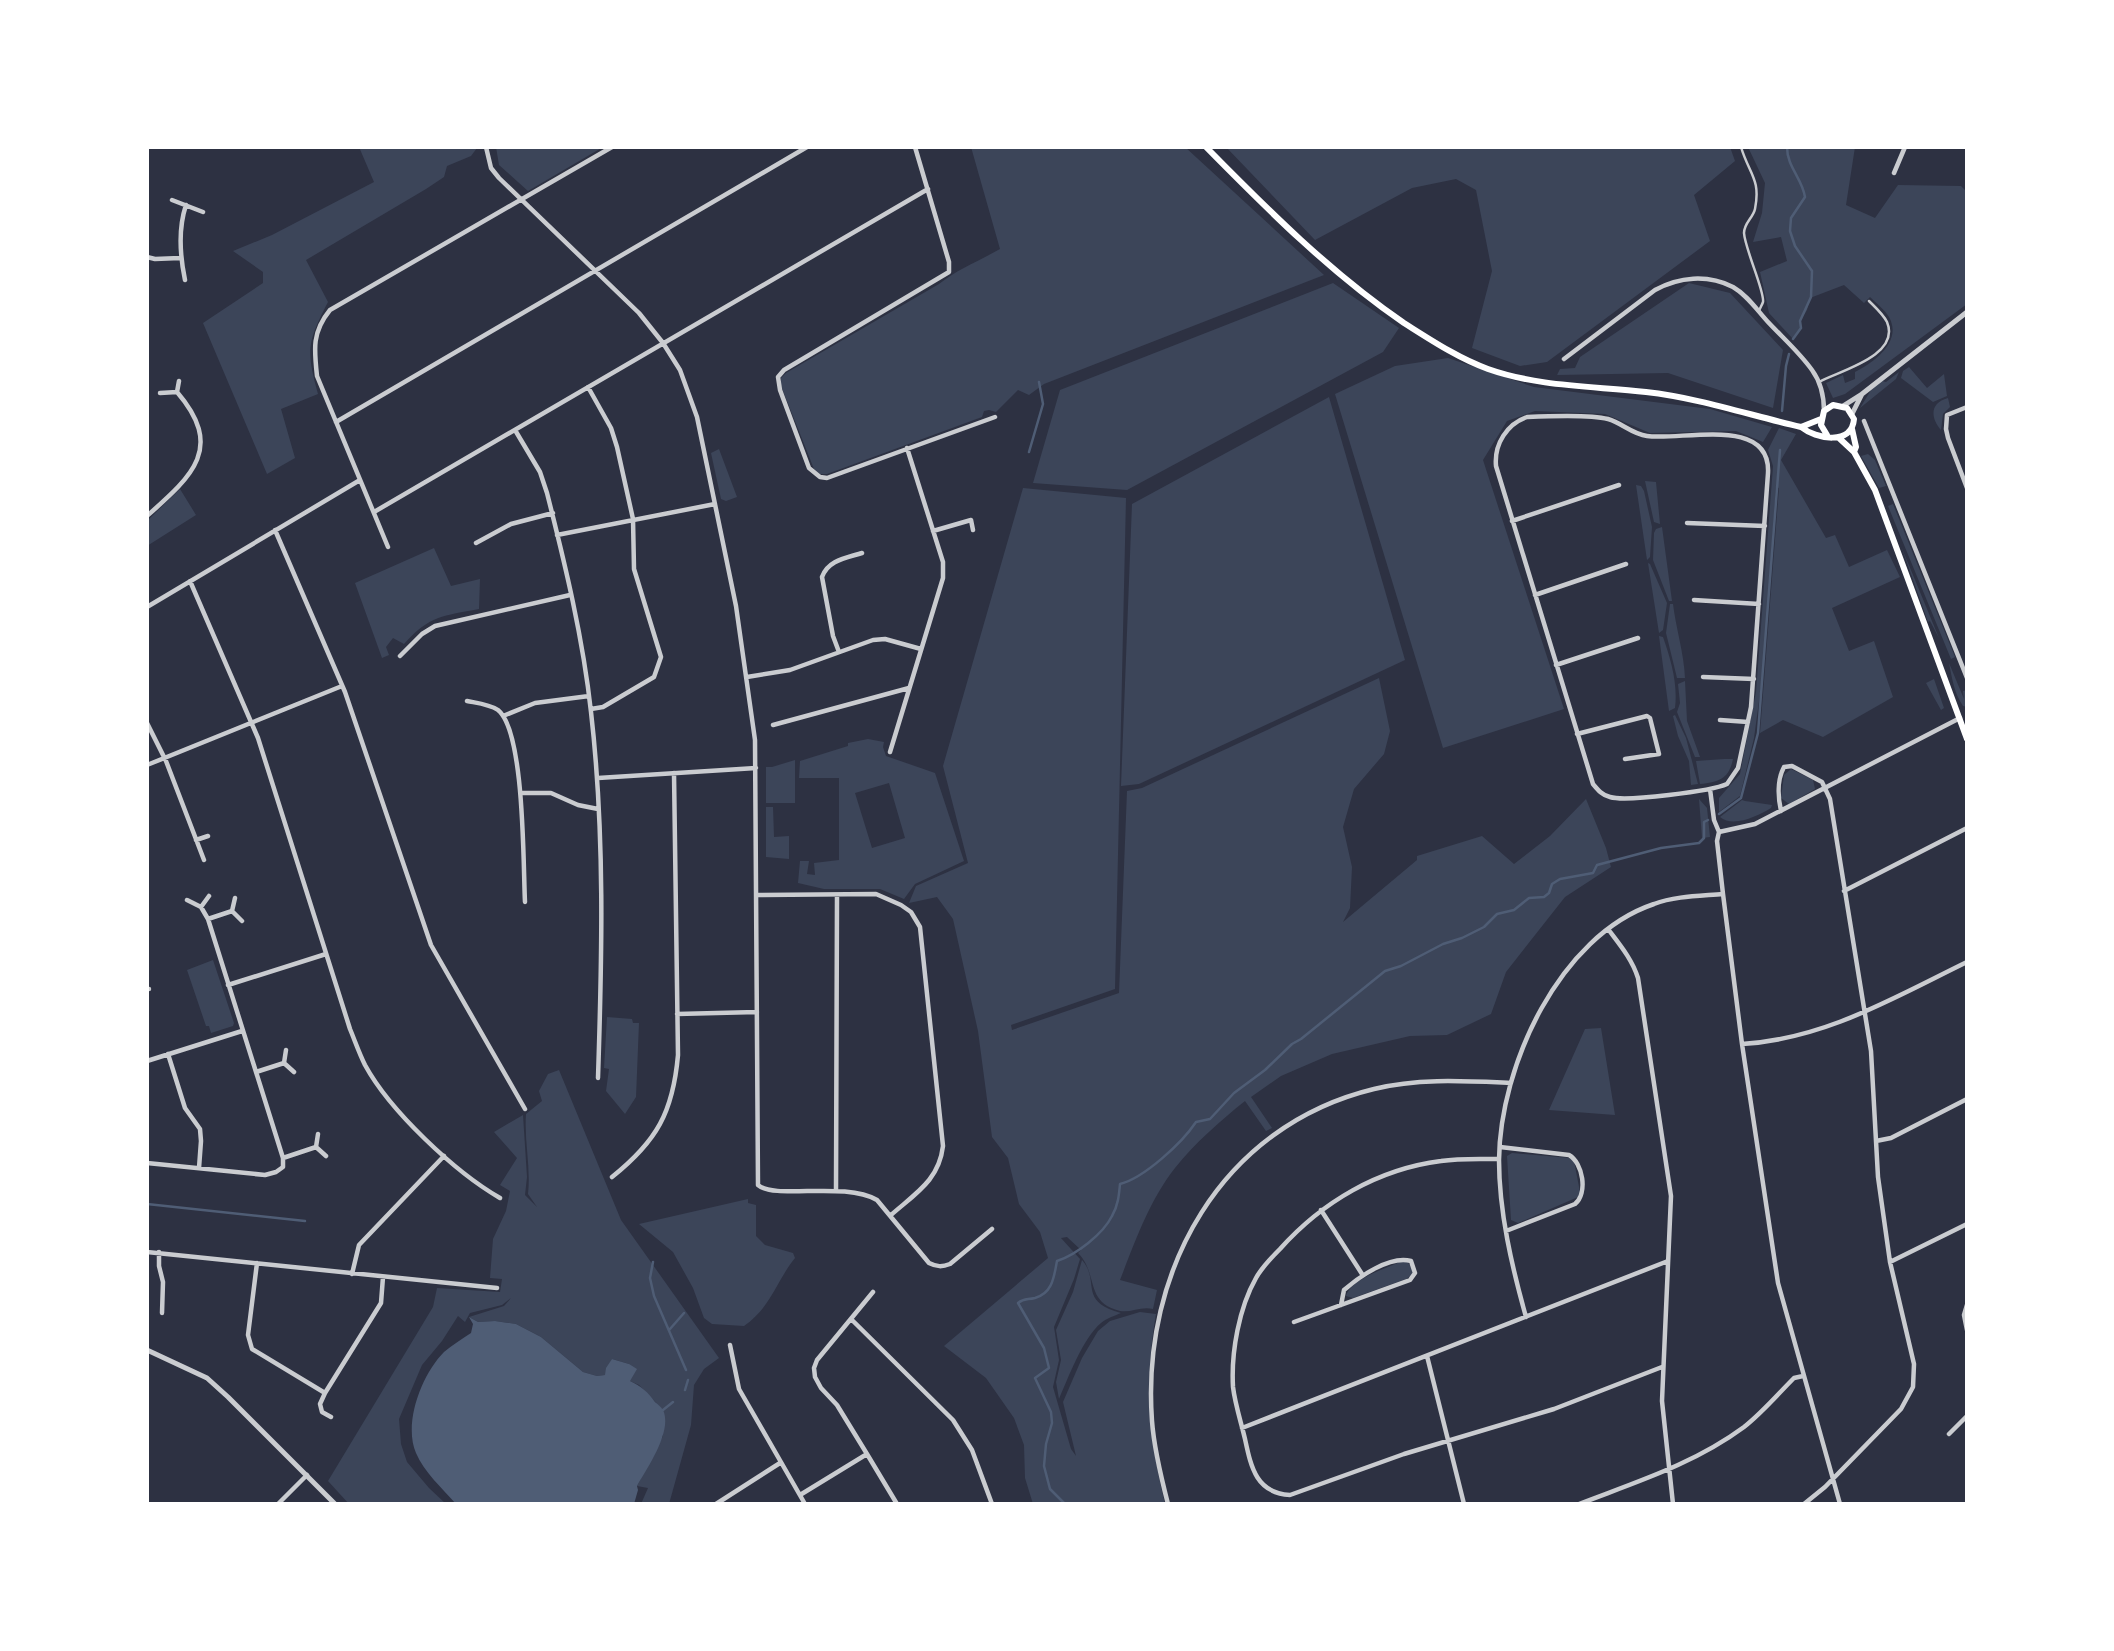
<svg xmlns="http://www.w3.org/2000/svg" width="2114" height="1651" font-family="'Varela Round',sans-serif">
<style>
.green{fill:#3c4559;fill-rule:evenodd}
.water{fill:#4f5d75}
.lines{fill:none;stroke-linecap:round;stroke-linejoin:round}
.stream{stroke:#4f5d75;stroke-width:2.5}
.service{stroke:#caccd0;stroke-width:2.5}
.minor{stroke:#caccd0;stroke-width:4.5}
.tertiary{stroke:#caccd0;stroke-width:5}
.secondary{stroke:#fff;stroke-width:6}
</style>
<rect width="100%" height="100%" fill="#2d3142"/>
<path class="green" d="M359,147L477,148L471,156L447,166L444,177L426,189L306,260L328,302C307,343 306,350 318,394L281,409L295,458L267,474L203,323L263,283V272L233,251L272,235L374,182Z
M496,147H603L528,191L499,165Z
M971,147H1185L1324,275L1044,384L1029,395L1018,390L996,412L989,410L984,411L982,417L827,474H820L814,469L781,386V378L786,373L939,284C958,269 979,261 1000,249Z
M1226,147H1730L1735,161L1694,195L1710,241L1547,362L1520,366L1472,348L1492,271L1476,190L1456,179L1412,188L1315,240Z
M1748,147H1855L1846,205L1875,218L1898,185L1961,186L1967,192V304L1845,394L1833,398L1826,383L1843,375L1845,383L1855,379V372C1873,363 1903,342 1889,317C1885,310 1876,303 1870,297L1864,303L1844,285L1810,298L1807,310L1800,321L1801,328L1793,339L1769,313L1760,272L1787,261L1781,237L1753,242L1762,213L1765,183Z
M1333,283L1399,328L1383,352L1127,490L1033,483L1060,390Z
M1689,283L1730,293L1783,350L1773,408L1668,373L1557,375L1560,369L1575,368L1580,357Z
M1448,358L1534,387L1710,409L1772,427L1763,442L1736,431L1650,433L1605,414L1535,411L1507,421L1483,460L1564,709L1443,748L1335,394L1395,366Z
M1909,367L1927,388L1944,374L1947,396L1933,402L1901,378L1903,371Z
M1899,372L1896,379L1860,408L1871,390L1882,381L1886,382Z
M1329,397L1405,660L1139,784L1121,786L1132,504Z
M1948,398L1950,407L1943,414L1941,430C1930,417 1930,403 1948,398Z
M1779,428L1796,434L1781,460L1826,538L1835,535L1849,567L1887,550L1900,577L1832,608L1849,651L1874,641L1893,697L1823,737L1783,720L1760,733L1779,488L1776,487L1763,672L1754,738L1740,796L1719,812V798L1740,774L1756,692L1773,466L1768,450Z
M719,449L737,497L726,501L721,499L711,453Z
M1868,454L1875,460L1886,486L1879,488L1861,456Z
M1645,481L1656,482L1660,524L1654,522Z
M1636,485L1641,486L1644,491L1652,527L1650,557L1647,560Z
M1023,488L1126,498L1115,989L1011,1025L1012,1030L1119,993L1127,791L1142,788L1379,678L1390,731L1384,754L1354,789L1343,827L1352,867L1350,908L1343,922L1417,860V856L1482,836L1514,864L1550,836L1586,799L1606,848L1611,867L1565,897L1506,972L1491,1014L1447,1035L1410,1036L1332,1054L1281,1076L1251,1097L1272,1128L1266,1131L1245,1101C1220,1121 1195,1143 1175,1168C1149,1201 1135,1242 1120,1280L1157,1290L1153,1309C1141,1306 1131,1313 1120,1311C1084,1302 1099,1274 1078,1253L1081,1250L1067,1237L1061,1238L1080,1259L1074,1279L1054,1327L1059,1360L1053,1387L1071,1449L1076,1456L1063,1402L1082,1358L1098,1331L1110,1321L1140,1312L1156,1314C1144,1383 1149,1437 1165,1504H1033L1025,1478L1024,1445L1014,1418L986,1378L944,1346L1048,1258L1040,1232L1019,1204L1008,1158L992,1137L978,1031L953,919L937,897L909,903L916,886L968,863L943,766Z
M180,489L196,515L147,546V521Z
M1893,504L1955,657L1951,659L1888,506Z
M1662,527L1672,601H1669L1653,560L1654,533L1656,529Z
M1901,546L1939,638L1930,621L1928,622Z
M434,548L451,586L480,579L479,609C443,616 430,615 404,644L393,638L386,647L389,655L382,658L355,583Z
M1648,563L1650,564L1667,603L1663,630L1659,633Z
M1670,604H1673C1676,629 1684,653 1685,678H1677L1666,633Z
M1659,636L1663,637C1671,660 1678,684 1675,708L1669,711Z
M1949,663L1964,699L1963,691L1967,690V707L1963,706C1954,693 1952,678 1949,663Z
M1934,679L1944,708L1941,710L1926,683Z
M1685,681L1687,721L1700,757H1695L1677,712L1680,703L1678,684Z
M1675,715L1686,738L1698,784L1691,785L1689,761L1678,736L1673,716Z
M868,739L884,742L883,747L886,756L935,773L964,861L915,884L904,899L880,889H824L798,883L800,861H809L807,874L815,875L814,863L839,860V778H799L800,761L848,746V743ZM889,783L905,838L872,848L855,793Z
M1724,759H1733C1729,779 1719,782 1700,784L1696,761Z
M795,760V803H766V767H772Z
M1791,769L1813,780L1815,789L1789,804L1781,798L1784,775Z
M1699,799L1707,808L1710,837L1702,838Z
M1742,800L1745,801L1772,805L1771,808C1758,816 1733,828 1720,817Z
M766,807H773L774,837L789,836V859L766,857Z
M213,960L234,1023L233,1026L211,1033L209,1026H206L187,970Z
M607,1017L632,1019L633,1023H639L636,1097L625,1114L606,1091L609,1069L604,1068Z
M1601,1028L1615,1115L1549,1110L1585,1029Z
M559,1070L621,1220L719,1358L704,1369L694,1385L691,1425L669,1504H641L648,1488L637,1486L663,1436V1410L639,1385L630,1381L629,1364L612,1359L606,1375L597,1376L583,1372L541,1337L516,1324L495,1321L478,1322L469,1317L504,1306L511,1298L502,1305L470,1313L465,1322L458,1316L442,1341L422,1365L399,1419L401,1444L407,1462L429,1488L446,1504H349L328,1481L433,1307L437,1288L500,1292L502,1279L490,1278L493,1239L506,1211L510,1191L500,1185L517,1158L494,1132L523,1115L527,1177L525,1195L537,1207L528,1194C531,1167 524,1141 526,1114L542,1101L539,1091L548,1074Z
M1512,1153L1570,1158L1574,1161L1580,1192L1578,1197L1518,1223L1511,1220L1507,1156Z
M748,1199V1203L756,1205V1236L765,1245L793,1253L795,1258C775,1283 772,1306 744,1326L712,1324L704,1318L693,1288L673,1252L639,1224Z
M1082,1260C1101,1282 1077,1301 1121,1313C1114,1316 1107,1318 1101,1323C1083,1338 1068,1378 1059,1399L1056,1382L1061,1360L1056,1330L1073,1292Z
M1402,1261H1407L1413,1270L1412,1275L1406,1279L1353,1298L1346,1296C1352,1278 1385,1269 1402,1261Z"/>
<path class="water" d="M469,1317L478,1322L495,1321L516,1324L541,1337L583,1372L597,1376L605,1375L606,1368L612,1359L629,1364L637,1369L630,1381C641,1386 648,1392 655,1402C658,1404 661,1407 663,1410C673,1431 647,1468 637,1486L638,1490L634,1504H456C442,1488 424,1472 416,1453C403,1423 422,1374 444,1352C452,1345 462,1339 471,1333L473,1324Z"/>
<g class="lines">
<path class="stream" d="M1787,147C1787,167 1802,178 1805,197L1791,218L1790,231L1795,246L1812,271L1811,297L1800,321L1801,328L1793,339
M1782,411L1786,366L1789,354
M1029,452L1043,404L1039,382
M1719,814L1741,798L1758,733L1780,450
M147,1204L305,1221
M653,1262L650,1278L654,1296L686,1370
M670,1329L684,1313
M685,1390L688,1380
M663,1410L673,1402
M1065,1504L1050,1489L1044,1466L1046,1444L1052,1423L1051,1412L1035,1378L1049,1368L1044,1348L1018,1303C1024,1298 1027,1300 1035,1298C1053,1293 1054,1276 1057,1261C1076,1255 1103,1234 1112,1216C1118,1206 1119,1195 1120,1184C1144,1178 1182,1143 1196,1122L1210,1119L1234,1093L1265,1070L1292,1044L1301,1039L1385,971L1401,966L1443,944L1462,938L1484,927L1497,914L1514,910L1529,898L1544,897L1549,893L1552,884L1560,879L1593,873L1597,865L1661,848L1699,843L1704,838V822L1708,820"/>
<path class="service" d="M1741,147C1749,174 1761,179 1755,209C1753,218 1744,223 1744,233C1745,249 1765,292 1763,302C1762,305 1760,308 1759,311
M1819,382C1839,371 1901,356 1887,322C1883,314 1875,307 1869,301"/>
<path class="minor" d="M486,147L491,168L499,178L639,313L663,343L680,370L697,417L736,606L755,740L758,1185C775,1200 844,1181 877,1200L929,1263C937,1267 942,1267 950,1264L992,1229
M915,147L949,262V272L784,370L778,377L780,390L809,468L820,477L827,478L995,417
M1894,173L1905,147
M172,200L203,212
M147,257L155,259L180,258
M185,280C180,256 178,229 186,205
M1564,359L1655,290C1679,277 1707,274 1733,287C1747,295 1757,310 1768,322C1783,338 1799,352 1812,370C1820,381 1824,396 1824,411
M588,387L611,428L617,447L633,519L634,569L661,657L654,677L603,707L591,709
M177,392L179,381
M1967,407L1947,415L1946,429L1948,438L1967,488
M1527,417C1548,416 1589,414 1608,419C1622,423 1632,434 1647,436C1682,441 1771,415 1768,473L1751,707L1738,768L1727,784C1712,791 1626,802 1610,797C1602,795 1598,790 1593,784L1496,466C1494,444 1507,424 1527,417Z
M1864,421L1967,678
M336,422L807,147
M515,430L540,472L547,493C565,564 583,638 591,712C605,833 602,957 598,1078
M374,512L928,189
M147,516C192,476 225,448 177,392L160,393
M1512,521L1619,485
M1687,523L1765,526
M275,530L345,692L431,945L525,1109
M933,531L971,520L973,530
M557,535L715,504
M476,543L511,524L553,513
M388,547L317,376C314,349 312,332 330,310L612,147
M190,581L258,738L350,1029C355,1041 359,1053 365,1065C390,1111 455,1172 500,1198
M1535,595L1626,564
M1694,600L1759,604
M147,607L360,480
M839,652L833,636L822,577C828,560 846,558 862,553
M400,656L422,634L435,626L570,595
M1556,665L1638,638
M747,677L790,670L873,640L885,639L921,649
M1703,677L1754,679
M467,701C477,703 489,704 498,710C525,732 523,866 525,902
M503,716L535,703L589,696
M1720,720L1748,722
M147,723L166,761L204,860
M773,725L909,688
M1577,734L1647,716L1650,718L1659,754L1625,759
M890,752L943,578V562L907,448
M147,765L342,686
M598,778L756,768
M1710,789L1714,820L1719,832
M521,793H551L578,805L598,809
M1781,811C1778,798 1777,780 1784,767L1792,766L1822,782L1830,799L1871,1051L1878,1177L1890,1262L1914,1364L1913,1387L1901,1409L1825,1487L1804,1504
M1719,832L1717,841L1723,894L1742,1044L1778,1283L1840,1504
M1719,832L1755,824L1960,718
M196,840L208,836
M1844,891L1967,828
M757,895L876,894L901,905L911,912L920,927L943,1146C939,1180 916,1193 891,1215
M201,907L209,896
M232,911L242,921
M208,919L232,911L235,898
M1608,929C1620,945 1632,959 1638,978L1671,1196L1662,1401L1673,1504
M228,985L326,954
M147,989H149
M677,1014L757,1012
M1742,1044C1825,1039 1893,998 1967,962
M168,1054L185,1108L200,1129L201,1141L199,1168
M147,1061L242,1031
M284,1063L286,1050
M256,1072L284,1063L294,1072
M1876,1141L1891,1138L1967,1099
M316,1147L318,1134
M1500,1147L1569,1155C1583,1163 1588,1193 1575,1204L1506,1231
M283,1158L316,1147L326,1156
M1499,1159C1480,1159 1460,1158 1441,1161C1378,1169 1322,1202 1280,1249C1271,1258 1262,1267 1256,1278C1239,1308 1231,1352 1233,1387C1235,1404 1241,1422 1245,1439C1251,1467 1256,1493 1290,1495L1404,1454L1554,1409L1662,1367
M147,1163L265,1175L276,1172L283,1167V1158L208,919L201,907L187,900
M612,1177C657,1141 673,1112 678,1055L674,773
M836,1190L837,895
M1321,1210L1362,1274
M147,1252L497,1288
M159,1252V1266L163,1282L162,1313
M1890,1262L1967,1224
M257,1263L248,1335L252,1349L325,1393L381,1303L383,1277
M352,1274L359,1245L444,1156
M1967,1305L1964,1315L1967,1330
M1526,1317C1512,1267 1499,1212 1499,1160C1500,1066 1559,936 1654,904C1675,896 1700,896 1723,894
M851,1319L953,1420L972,1450L992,1504
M1294,1322C1333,1308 1372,1294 1410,1280L1415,1273L1411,1261C1390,1255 1359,1277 1344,1290L1341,1305
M730,1345L739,1389L805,1504
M1427,1356L1464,1504
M325,1393L320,1404L322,1412L331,1417
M1242,1428L1668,1261
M1949,1434L1967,1416
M867,1454L897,1504
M800,1495L867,1454L837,1405L821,1388L815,1377L814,1368L817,1360L873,1292
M278,1504L307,1475
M716,1504L780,1463
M1168,1504C1161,1477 1154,1449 1152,1421C1141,1271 1221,1126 1374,1089C1418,1078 1465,1081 1511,1083
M1579,1504C1636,1482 1694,1464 1744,1427C1762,1413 1778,1394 1794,1378L1803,1376"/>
<path class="tertiary" d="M1843,406L1862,394L1967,312
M1852,414L1862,394
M147,1350L207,1378L228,1397L335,1504"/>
<path class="secondary" d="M1206,147C1268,210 1331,273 1404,323C1431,340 1458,358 1488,369C1539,387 1593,386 1646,392C1699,398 1749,415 1801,427C1816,439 1852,446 1854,419L1847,408L1833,405L1824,411L1821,425L1827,435
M1801,427L1821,419
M1852,429L1856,447L1854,452
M1839,438L1854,452L1875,490L1967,739"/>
</g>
<rect width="2114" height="1651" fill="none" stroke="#ffffff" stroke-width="298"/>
</svg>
